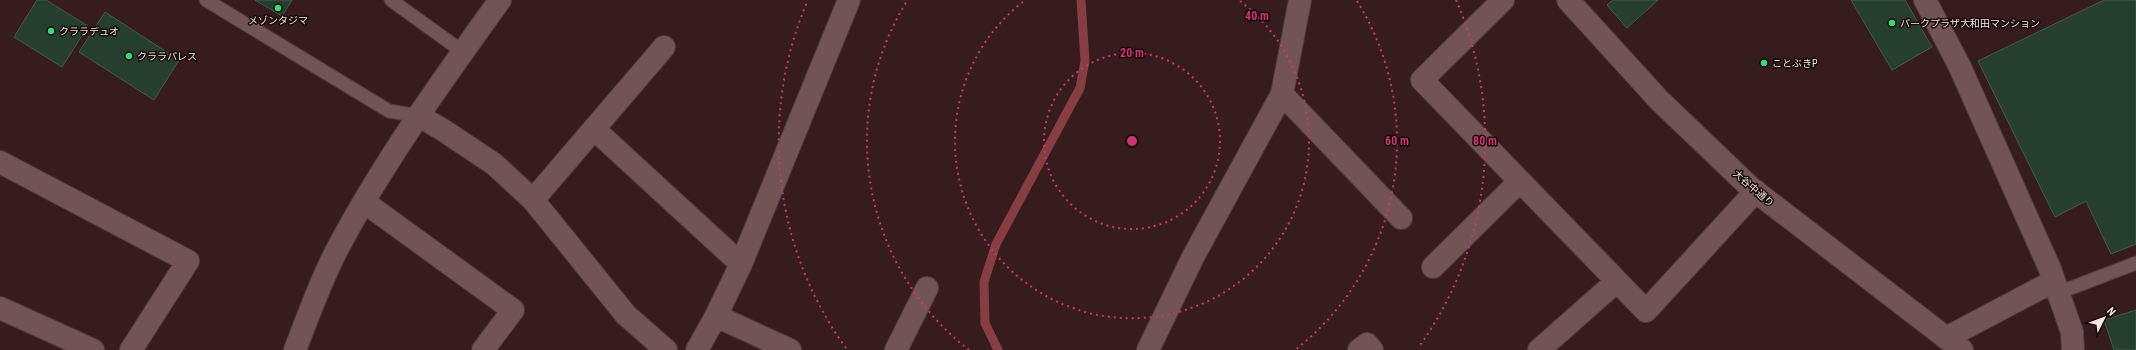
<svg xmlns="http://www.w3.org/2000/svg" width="2136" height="350" font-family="'Roboto Condensed','Noto Sans JP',sans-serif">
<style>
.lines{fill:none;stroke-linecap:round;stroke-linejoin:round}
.stream{stroke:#863e42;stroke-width:9}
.building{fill:#263e2d;stroke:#435c4a}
.service-casing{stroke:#513b3c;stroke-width:15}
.minor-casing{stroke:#513b3c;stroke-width:24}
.tertiary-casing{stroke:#513b3c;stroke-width:24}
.service{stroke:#735454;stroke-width:13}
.minor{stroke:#735454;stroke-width:22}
.tertiary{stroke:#735454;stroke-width:22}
.ring{fill:none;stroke:#ca3770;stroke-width:2;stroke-dasharray:2 4}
.poi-dot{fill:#3bd77e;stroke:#160a0a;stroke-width:1.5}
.labels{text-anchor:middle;stroke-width:3;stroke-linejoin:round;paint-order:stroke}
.poi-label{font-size:10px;fill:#f8e5e5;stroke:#160a0a;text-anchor:start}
.street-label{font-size:10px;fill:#f8e5e5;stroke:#160a0a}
.centre{fill:#ca3770;stroke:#160a0a;stroke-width:2}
.ring-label{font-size:12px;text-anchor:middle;font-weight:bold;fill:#ca3770;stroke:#160a0a;stroke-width:3;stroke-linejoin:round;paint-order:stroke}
</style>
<rect width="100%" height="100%" fill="#361c1d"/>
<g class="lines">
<path class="stream" d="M998,350L985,323L984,282L996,244L1080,88L1085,61L1081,0"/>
</g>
<path class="building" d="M37,0H46L88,26L62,67L14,37Z
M255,0H292L282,16Z
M1613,0H1658L1627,28L1607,5Z
M1851,0H1905L1932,47L1892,70Z
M2104,0H2136V244L2111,254L2086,201L2055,217L1978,61Z
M105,12L179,60L154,100L79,52Z
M2136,310V350H2114L2104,320Z"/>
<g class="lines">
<defs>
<path id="service" d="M206,0L389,111L419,116
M391,0L463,52
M2058,293L2136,263"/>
<path id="minor" d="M1503,0L1422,80L1646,311L1756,191
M1925,0L1959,65L2050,269L2072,332L2073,350
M1282,94L1401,218
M419,116L443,130L494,164L533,200L626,315L666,350
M594,129L741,264
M0,162L188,261L131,350
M533,200L664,47
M364,202L513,310L483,350
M1433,267L1520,181
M0,308L93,350
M716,316L790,350
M1946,338L2054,281
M697,350L716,316L741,264L849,0
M896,350L927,288
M1148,350L1193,257L1282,94L1300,0
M1359,350L1367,344L1372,350
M1539,350L1617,281"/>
<path id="tertiary" d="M1568,0L1659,100L1751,188L1962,350
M295,350C309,314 322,277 340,244C386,158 444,78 500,0"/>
</defs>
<use href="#service" class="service-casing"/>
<use href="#minor" class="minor-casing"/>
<use href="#tertiary" class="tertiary-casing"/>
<use href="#service" class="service"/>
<use href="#minor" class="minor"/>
<use href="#tertiary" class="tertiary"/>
</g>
<g class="ring">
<circle cx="1132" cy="141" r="88"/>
<path d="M1240 1A177 177 0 1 1 1024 1"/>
<path d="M969 350A265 265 0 0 1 907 1M1357 1A265 265 0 0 1 1295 350"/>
<path d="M846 348A353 353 0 0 1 808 0M1456 0A353 353 0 0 1 1418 348"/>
</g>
<g class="poi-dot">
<circle cx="278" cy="8" r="4"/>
<circle cx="1892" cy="23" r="4"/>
<circle cx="51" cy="31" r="4"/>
<circle cx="129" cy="56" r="4"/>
<circle cx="1764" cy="63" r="4"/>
</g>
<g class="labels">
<g class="poi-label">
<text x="278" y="24" text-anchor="middle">メゾンタジマ</text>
<text x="1900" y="27">パークプラザ大和田マンション</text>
<text x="59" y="35">クララデュオ</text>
<text x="137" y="60">クララパレス</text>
<text x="1772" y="67">ことぶきP</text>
</g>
<g class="street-label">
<text transform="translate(1754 188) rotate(41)" y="4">大谷中通り</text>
</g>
</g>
<circle cx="1132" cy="141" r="6" class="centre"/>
<g class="ring-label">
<text x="1257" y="20">40 m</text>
<text x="1132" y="57">20 m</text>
<text x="1397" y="145">60 m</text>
<text x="1485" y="145">80 m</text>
</g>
<g transform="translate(2104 318) rotate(48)" stroke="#160a0a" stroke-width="3" paint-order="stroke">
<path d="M0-3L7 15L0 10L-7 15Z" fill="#f8e5e5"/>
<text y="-6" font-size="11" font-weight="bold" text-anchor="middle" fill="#f8e5e5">N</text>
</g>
</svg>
